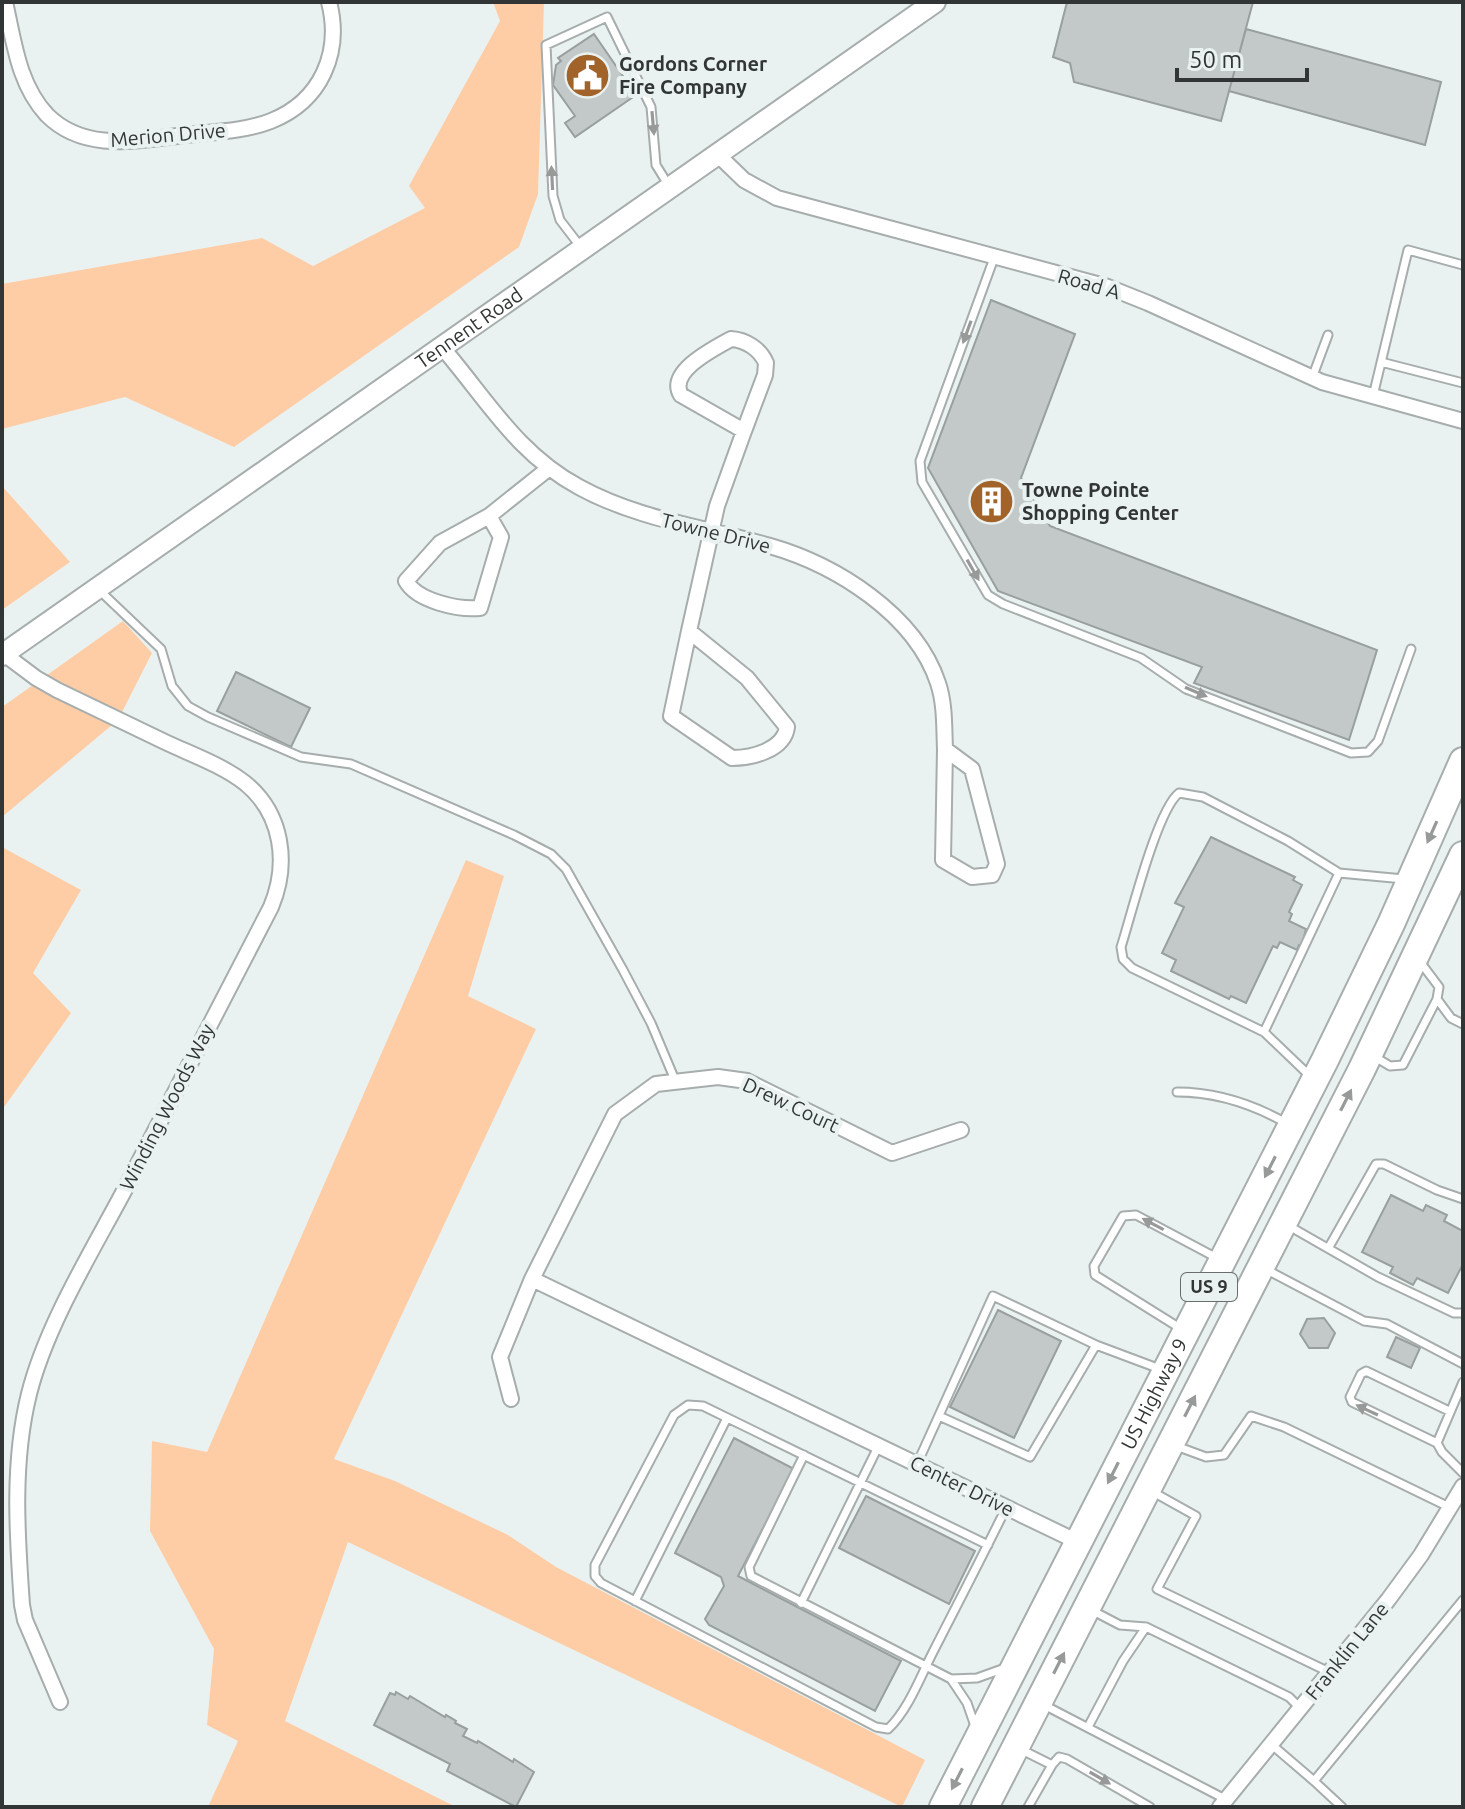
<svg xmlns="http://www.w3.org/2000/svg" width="1465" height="1809" font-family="Ubuntu,sans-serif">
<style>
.green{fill:#fecda6}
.building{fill:#c2c9c8;stroke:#989f9e;stroke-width:2}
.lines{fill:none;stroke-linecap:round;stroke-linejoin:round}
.lane-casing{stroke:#a6adac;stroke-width:11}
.street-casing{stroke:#a6adac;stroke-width:18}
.secondary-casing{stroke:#a6adac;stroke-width:24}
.highway-casing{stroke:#a6adac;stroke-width:30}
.lane{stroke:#fff;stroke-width:7}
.street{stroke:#fff;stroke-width:14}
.secondary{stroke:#fff;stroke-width:20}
.highway{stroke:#fff;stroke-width:26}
.oneway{fill:#989a9a}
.labels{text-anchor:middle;stroke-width:8;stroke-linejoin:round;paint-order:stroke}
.shield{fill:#eaf2f1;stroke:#696e6d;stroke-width:2}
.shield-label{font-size:18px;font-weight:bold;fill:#323535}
.poi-label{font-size:20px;font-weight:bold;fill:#323535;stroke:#eaf2f1;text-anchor:start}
.street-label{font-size:20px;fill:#323535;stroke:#eaf2f1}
</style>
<rect width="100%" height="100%" fill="#eaf2f1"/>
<path class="green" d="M493,2H544L538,194L519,247L234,447L125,397L2,429V284L262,238L313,266L425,208L409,186L500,21Z
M2,486L70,562L2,610Z
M123,621L152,653L118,720L2,817V707Z
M2,847L81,890L33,973L71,1013L2,1110Z
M466,860L504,876L468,996L536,1029L334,1459L395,1481L508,1535L556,1567L925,1760L902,1807L348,1542L285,1721L456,1807H208L238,1741L207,1725L214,1649L150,1531L152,1441L207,1452Z"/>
<path class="building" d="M1067,2H1253L1221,121L1074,82L1070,63L1053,57Z
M1246,29L1441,82L1425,145L1229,91Z
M594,34L636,95L575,137L565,123L575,116L553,85L556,65L561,61L558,58Z
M991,300L1075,334L1021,478L1050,526L1377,650L1349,740L1194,683L1202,667L998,591L928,468Z
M236,672L310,708L291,747L217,711Z
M1211,837L1295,877L1293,880L1302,885L1289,912L1292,914L1289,921L1306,929L1302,945H1299L1297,950L1280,942L1277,948L1273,946L1246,1003L1231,996L1229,999L1171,971L1176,960L1162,953L1184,907L1175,903Z
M1391,1195L1423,1211L1426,1205L1447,1215L1444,1221L1463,1231V1264L1448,1293L1417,1278L1413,1285L1390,1273L1393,1267L1362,1252Z
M998,1310L1061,1341L1014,1438L950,1407Z
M1324,1318L1335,1333L1328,1348H1309L1300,1334L1307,1319Z
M1396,1337L1420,1348L1411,1368L1387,1357Z
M734,1438L794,1469L738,1576L901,1661L875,1711L709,1625L705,1619L724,1586L721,1577L675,1553Z
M866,1496L975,1551L949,1604L839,1548Z
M396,1692L408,1699L410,1696L445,1717L446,1715L456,1721L455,1723L467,1729L463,1736L477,1743L478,1741L513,1762L514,1759L534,1772L516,1807L447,1771L450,1764L374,1725L390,1693L395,1695Z"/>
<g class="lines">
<defs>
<path id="lane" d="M580,246L560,220L553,196L546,45L607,17L651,107L656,165L669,186
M994,258L920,461L922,482L988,595L1003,604L1141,658L1186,689L1351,753L1368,752L1378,741L1411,649
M1381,362L1463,383
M1312,378L1328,335
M1373,396L1408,250L1463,265
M98,589L161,649L172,686L188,706L208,717L301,757L351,764L514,835L551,854L566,869L623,970L651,1023L675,1080
M1437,999L1451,1018L1463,1024
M1264,1032L1339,873
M1375,1057L1390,1066L1403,1065L1437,999L1439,987L1421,963
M1311,1077L1264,1032L1132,968L1123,959L1121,947C1131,916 1157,810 1179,793L1203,797L1288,841L1339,873L1404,879
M1177,1092C1218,1092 1253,1104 1288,1124
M1289,1226L1378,1277L1454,1313H1463
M1329,1247L1376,1164H1384L1437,1190L1463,1199
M1267,1270L1364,1321L1387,1324L1463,1364
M1183,1330L1095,1275L1094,1266L1123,1216L1136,1215L1217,1258
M1463,1382L1437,1443L1442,1452L1463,1473
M939,1416L1030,1457L1096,1345L1160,1369
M1437,1443L1352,1402L1350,1397L1361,1374L1366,1371L1449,1411
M1176,1446L1206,1457L1224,1455L1251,1416L1284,1427L1449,1507
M804,1455L749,1567L751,1576L951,1679L977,1678L1005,1668
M917,1464L993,1296L1096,1345
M1153,1492L1196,1516L1157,1589L1329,1672
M988,1545L703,1406L688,1405L674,1415L595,1565V1576L601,1583L876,1727L888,1729C908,1710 920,1678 932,1654C957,1605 982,1557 1006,1508
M635,1601L727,1418
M801,1603L878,1447
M1093,1611L1120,1625L1146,1627L1289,1697L1300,1708
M951,1679L967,1703L975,1726
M1044,1705L1225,1799
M1088,1727L1123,1661L1146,1627
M1272,1745L1314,1781L1463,1600
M1022,1750L1052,1765L1028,1807
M1052,1765L1059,1757L1067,1759L1150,1807
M1314,1781L1342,1807"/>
<path id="street" d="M5,2C14,41 18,84 47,115C85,153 139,140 186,135C213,132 246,131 271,121C321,101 342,53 329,2
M716,153L744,180L777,198L1108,287L1148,303L1322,382L1463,421
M731,339C746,340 760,349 766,363L765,375L744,431L681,395C667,372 713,349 731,339Z
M441,346C486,398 516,453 579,487C639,520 705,527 770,546C836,565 915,614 938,683C945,704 944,726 945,749
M489,516L501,537L480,608C458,610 417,601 406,581L440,543Z
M489,516L548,469
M689,631L747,678L787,727C784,750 752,758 732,758L671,716Z
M689,631L717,506L744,431
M4,654L36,678L57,690C93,707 128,724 163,741C190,754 222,765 245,783C283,814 289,864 271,907C222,1002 173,1097 124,1191C91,1253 46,1326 29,1394C12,1462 17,1535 22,1605L25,1620L60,1702
M945,749L972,769L997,864L992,875L972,877L943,860Z
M532,1279L1078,1542
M511,1399L500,1357L532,1279L615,1114L656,1084L718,1077L747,1081L892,1153L961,1130
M1220,1807L1388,1600L1421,1555L1463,1486"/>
<g id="secondary">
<path id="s1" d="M2,655L935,2"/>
</g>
<g id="highway">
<path id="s2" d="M943,1807L1325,1060L1391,924L1463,761"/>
<path d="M985,1807L1362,1069L1463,855"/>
</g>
</defs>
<use href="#lane" class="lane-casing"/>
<use href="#street" class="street-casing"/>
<use href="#secondary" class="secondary-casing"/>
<use href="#highway" class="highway-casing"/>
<use href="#lane" class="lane"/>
<use href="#street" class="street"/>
<use href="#secondary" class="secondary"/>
<use href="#highway" class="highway"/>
</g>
<defs><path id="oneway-solid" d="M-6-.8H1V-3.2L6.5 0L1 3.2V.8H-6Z" transform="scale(2)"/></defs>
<g class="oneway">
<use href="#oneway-solid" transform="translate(653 123) rotate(85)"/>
<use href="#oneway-solid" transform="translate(552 178) rotate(-93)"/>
<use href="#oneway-solid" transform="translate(967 332) rotate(110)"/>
<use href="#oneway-solid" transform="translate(973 570) rotate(60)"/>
<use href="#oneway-solid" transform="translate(1196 692) rotate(23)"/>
<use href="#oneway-solid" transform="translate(1432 832) rotate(114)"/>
<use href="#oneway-solid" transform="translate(1346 1100) rotate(-63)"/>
<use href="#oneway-solid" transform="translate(1270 1167) rotate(117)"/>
<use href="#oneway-solid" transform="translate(1153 1224) rotate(-152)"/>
<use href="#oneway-solid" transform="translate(1190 1406) rotate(-63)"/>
<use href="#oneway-solid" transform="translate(1367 1410) rotate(-155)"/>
<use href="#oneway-solid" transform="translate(1113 1473) rotate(117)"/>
<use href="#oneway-solid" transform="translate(1059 1663) rotate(-63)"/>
<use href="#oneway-solid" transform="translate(1100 1778) rotate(30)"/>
<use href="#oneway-solid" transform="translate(957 1779) rotate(117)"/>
</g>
<defs>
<symbol id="civic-disc" viewBox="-11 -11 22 22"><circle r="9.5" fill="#a16329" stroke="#eaf2f1"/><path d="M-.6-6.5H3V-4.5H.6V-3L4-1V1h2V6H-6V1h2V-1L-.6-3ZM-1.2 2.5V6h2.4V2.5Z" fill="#fff"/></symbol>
<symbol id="building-disc" viewBox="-11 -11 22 22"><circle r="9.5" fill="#a16329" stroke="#eaf2f1"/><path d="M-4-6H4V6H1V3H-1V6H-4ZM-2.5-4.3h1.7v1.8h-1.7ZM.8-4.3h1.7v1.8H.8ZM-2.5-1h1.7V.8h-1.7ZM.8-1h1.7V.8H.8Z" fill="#fff"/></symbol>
</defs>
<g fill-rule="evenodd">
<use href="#civic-disc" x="562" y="50" width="51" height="51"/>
<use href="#building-disc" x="966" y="476" width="51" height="51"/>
</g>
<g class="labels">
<rect class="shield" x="1181" y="1273" width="56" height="28" rx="6"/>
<g class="shield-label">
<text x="1209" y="1293">US 9</text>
</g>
<g class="poi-label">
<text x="619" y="71">Gordons Corner<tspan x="619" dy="23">Fire Company</tspan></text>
<text x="1022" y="497">Towne Pointe<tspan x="1022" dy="23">Shopping Center</tspan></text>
</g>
<g class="street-label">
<text transform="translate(168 135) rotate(-5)" y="7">Merion Drive</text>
<text transform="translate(1089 284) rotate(16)" y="7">Road A</text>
<text dy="7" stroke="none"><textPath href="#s1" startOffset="570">Tennent Road</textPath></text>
<text transform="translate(716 533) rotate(14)" y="7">Towne Drive</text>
<text transform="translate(791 1105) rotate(25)" y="7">Drew Court</text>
<text transform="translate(167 1107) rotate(-63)" y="7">Winding Woods Way</text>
<text dy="7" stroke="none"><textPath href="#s2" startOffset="464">US Highway 9</textPath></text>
<text transform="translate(962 1486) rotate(26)" y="7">Center Drive</text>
<text transform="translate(1347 1651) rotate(-51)" y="7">Franklin Lane</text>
</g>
</g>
<rect width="1465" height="1809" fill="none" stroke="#323535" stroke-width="8"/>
<path d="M1177 68v12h130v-12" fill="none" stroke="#323535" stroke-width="4"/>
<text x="1189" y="68" font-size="24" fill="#323535" stroke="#eaf2f1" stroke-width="6" paint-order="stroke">50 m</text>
</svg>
